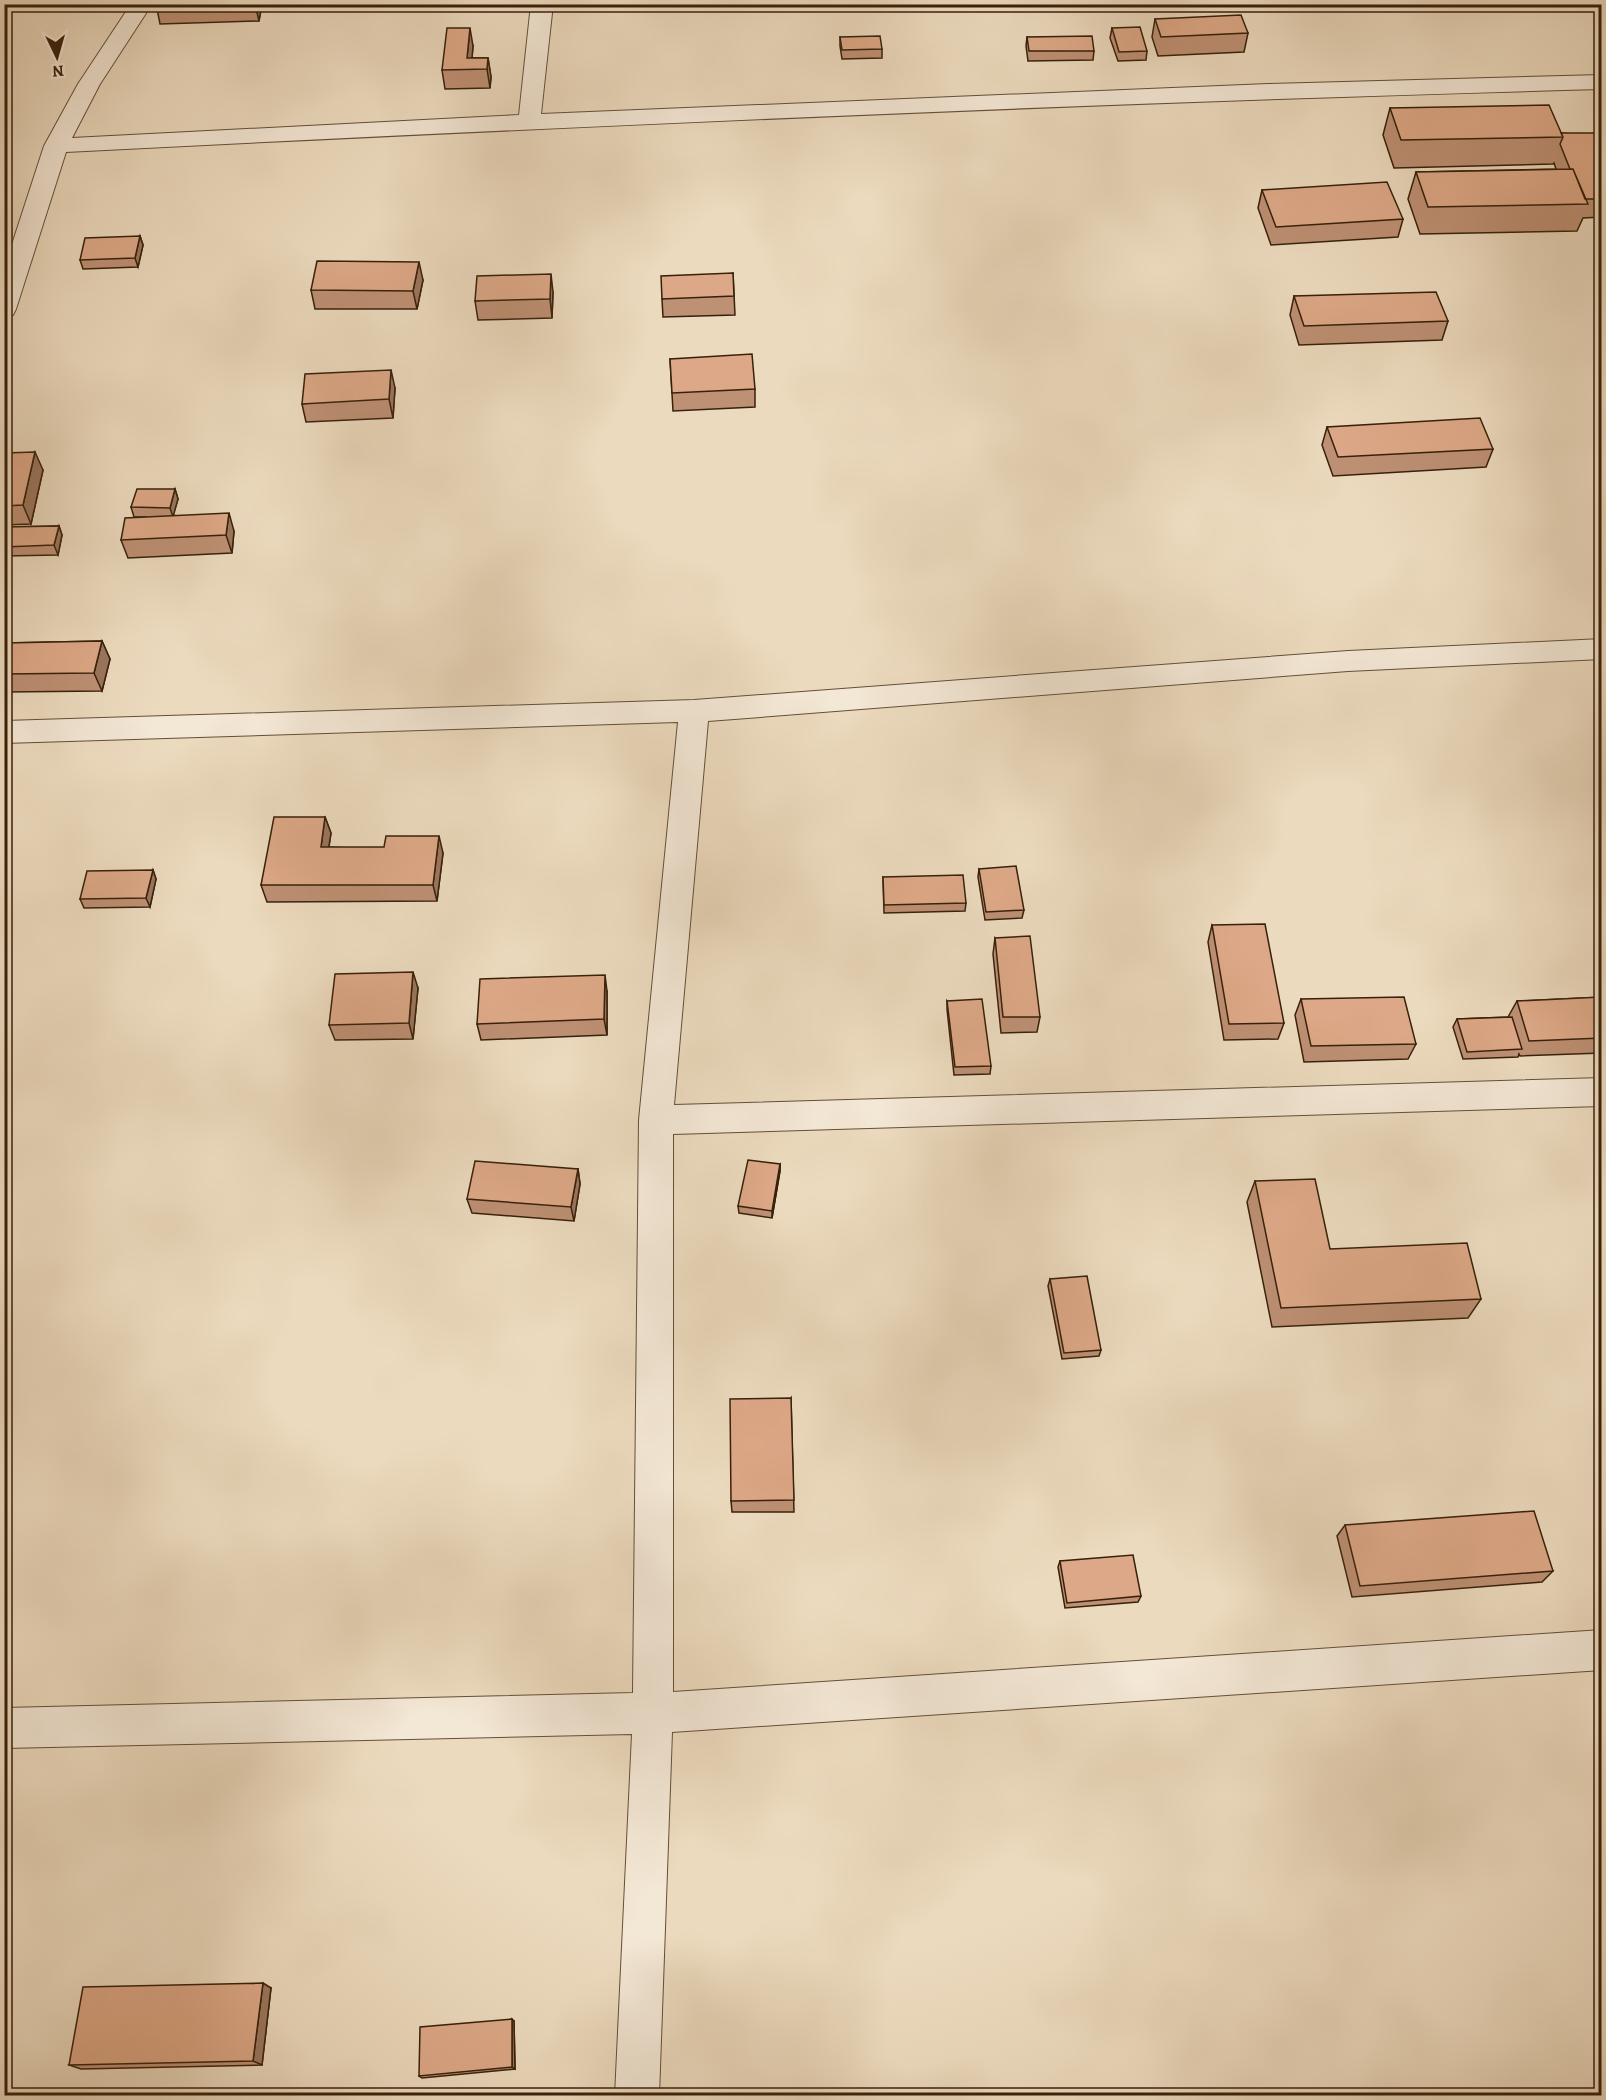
<svg xmlns="http://www.w3.org/2000/svg" width="1606" height="2100" font-family="Alegreya,serif">
<style>
.lines{fill:none;stroke-linecap:round;stroke-linejoin:round}
.minor-casing{stroke:#644f38;stroke-width:2}
.minor{fill:#f3e7d5;fill-rule:evenodd}
.wall{fill:#be9074;stroke:#37210b;stroke-width:1.5}
.shaded-wall{fill:#9b765e;stroke:#37210b;stroke-width:1.5}
.building{fill:#dda887;stroke:#37210b;stroke-width:1.5}
</style>
<rect width="100%" height="100%" fill="#ecdabe"/>
<filter id="stains"><feTurbulence type="fractalNoise" baseFrequency=".00333" numOctaves="4"/><feColorMatrix values="0 0 0 0 .2 0 0 0 0 .09 0 0 0 0 .02 0 0 0 .5 -.17"/></filter>
<radialGradient id="worn" r=".72"><stop offset=".6" stop-color="#630" stop-opacity="0"/><stop offset="1" stop-color="#630" stop-opacity=".3"/></radialGradient>
<g class="lines">
<defs>
<path id="minor" d="M131,4H152L100,84L72,138L519,115L531,4H553L541,114L1268,84L1602,75V89C1089,103 577,126 66,152L16,309L13,315L4,317V269L44,146L78,84Z
M1602,639V659L1348,671L708,721L674,1105L1602,1078V1106L673,1134V1692L1602,1630V1670L672,1732L659,2096H615L632,1734L4,1748V1708L633,1693L639,1120L678,722L4,743V721L694,700L1348,651Z"/>
</defs>
<use href="#minor" class="minor-casing"/>
<use href="#minor" class="minor"/>
</g>
<path class="wall" d="M156,4H262L259,21L160,24Z
M1155,19L1248,33L1244,52L1158,56L1152,37Z
M1112,28L1147,51L1146,60L1118,61L1110,38Z
M840,37L882,49V58L842,59L840,46Z
M1027,37L1094,51L1093,60L1028,61L1026,46Z
M473,46L472,58H488L491,77L490,88L445,89L442,70Z
M1390,108L1561,133L1602,137V217L1583,218L1577,231L1420,234L1408,199L1416,172L1556,169L1554,163L1553,164L1394,168L1383,135Z
M1262,190L1403,219L1398,237L1271,245L1258,208Z
M140,236L143,245L138,267L83,269L80,260Z
M733,273L735,315L663,317L662,299Z
M423,280L417,309H315L311,290Z
M553,292L552,318L478,320L475,301Z
M1294,296L1448,321L1442,340L1299,345L1290,315Z
M670,359L755,389V407L673,411Z
M395,388L393,418L306,422L302,404Z
M1327,427L1493,449L1486,467L1333,476L1322,445Z
M4,453L43,470L31,524L4,525Z
M175,489L178,499L173,515L234,531L232,553L128,558L121,540L146,517H134L131,507Z
M59,526L62,535L58,555L4,556V527Z
M102,641L110,659L102,691L4,692V643Z
M325,817L331,833L329,847L443,853L437,901L267,902L261,885Z
M979,869L1024,910L1022,918L985,920L978,877Z
M153,870L156,879L150,907L84,908L80,899Z
M883,877L966,903L965,911L884,913Z
M1212,925L1284,1023L1278,1039L1224,1040L1208,942Z
M995,938L1040,1017L1037,1032L1001,1033L993,954Z
M418,988L413,1039L335,1040L329,1025Z
M607,991V1035L481,1040L477,1024Z
M1602,997V1053L1520,1056L1519,1054L1518,1057L1463,1059L1453,1027L1457,1019L1508,1017L1517,1001Z
M1301,999L1416,1044L1408,1059L1304,1062L1295,1015Z
M947,1001L991,1066L990,1074L954,1075L947,1009Z
M780,1164V1171L772,1218L739,1213L738,1206Z
M578,1169L580,1184L574,1221L472,1213L467,1199Z
M1255,1181L1330,1249L1481,1299L1468,1318L1272,1327L1247,1202Z
M1050,1279L1101,1350L1099,1356L1062,1359L1048,1286Z
M791,1398L794,1512H732L731,1501Z
M1345,1525L1553,1571L1542,1582L1352,1597L1337,1536Z
M1060,1561L1141,1596L1138,1602L1065,1608L1058,1567Z
M271,1988L262,2065L81,2069L69,2065Z
M514,2021L515,2069L422,2078L419,2076Z"/>
<path class="shaded-wall" d="M255,4H262L259,21Z
M470,28L473,46L471,70L467,58Z
M488,58L491,77L490,88L487,69Z
M140,236L143,245L138,267L135,258Z
M419,262L423,280L417,309L413,291Z
M551,274L553,292L552,318L550,299Z
M391,370L395,388L393,418L389,399Z
M35,452L43,470L31,524L23,505Z
M175,489L178,499L173,517L170,508Z
M229,513L234,531L232,553L226,535Z
M59,526L62,535L58,555L54,545Z
M102,641L110,659L102,691L94,673Z
M325,817L331,833L326,864L321,847Z
M439,836L443,853L437,901L433,885Z
M153,870L156,879L150,907L146,898Z
M413,972L418,988L413,1039L409,1023Z
M605,975L607,991V1035L604,1019Z
M780,1164V1171L772,1218V1211Z
M578,1169L580,1184L574,1221L571,1207Z
M263,1983L271,1988L262,2065L253,2061Z
M512,2019L514,2021L515,2069L512,2067Z"/>
<path class="building" d="M156,4H192L155,6Z
M1241,15L1248,33L1161,37L1155,19Z
M1140,27L1147,51L1119,52L1112,28Z
M447,28H470L467,58H488L487,69L442,70Z
M880,36L882,49L842,50L840,37Z
M1092,36L1094,51H1029L1027,37Z
M1549,105L1563,137L1401,140L1390,108Z
M1561,133H1599L1602,137V199H1585L1573,169H1570L1560,144L1563,137Z
M1573,169L1588,204L1428,207L1416,172Z
M1387,182L1403,219L1276,227L1262,190Z
M140,236L135,258L80,260L85,238Z
M317,261L419,262L413,291L311,290Z
M733,273L734,296L662,299L661,276Z
M551,274L550,299L475,301L477,276Z
M1436,292L1448,321L1304,326L1294,296Z
M752,354L755,389L672,393L670,359Z
M391,370L389,399L302,404L305,374Z
M1480,418L1493,449L1338,457L1327,427Z
M35,452L23,505L4,506V453Z
M137,489H175L170,508L131,507Z
M229,513L226,535L121,540L125,518Z
M59,526L54,545L4,547V527Z
M102,641L94,673L4,674V643Z
M274,817H325L321,847H384L386,836H439L433,885H261Z
M1016,866L1024,910L986,912L979,869Z
M153,870L146,898L80,899L87,871Z
M963,875L966,903L884,905L883,877Z
M1265,924L1284,1023L1229,1024L1212,925Z
M1030,936L1040,1017H1003L995,938Z
M413,972L409,1023L329,1025L335,974Z
M605,975L604,1019L477,1024L480,979Z
M1404,997L1416,1044L1311,1046L1301,999Z
M1602,997V1038L1529,1041L1517,1001Z
M982,999L991,1066L955,1067L947,1001Z
M1512,1017L1522,1049L1467,1052L1457,1019Z
M748,1160L780,1164L772,1211L738,1206Z
M475,1161L578,1169L571,1207L467,1199Z
M1315,1179L1330,1249L1467,1243L1481,1299L1281,1308L1255,1181Z
M1087,1276L1101,1350L1064,1353L1050,1279Z
M791,1398L794,1500L731,1501L730,1399Z
M1534,1511L1553,1571L1360,1586L1345,1525Z
M1133,1555L1141,1596L1067,1603L1060,1561Z
M263,1983L253,2061L69,2065L83,1987Z
M512,2019V2067L419,2076L420,2027Z"/>
<rect width="1606" height="2100" fill="none" stroke="#ecdabe" stroke-width="24"/>
<rect x="6" y="6" width="1594" height="2088" fill="none" stroke="#37210b" stroke-width="3"/>
<rect x="12" y="12" width="1582" height="2076" fill="none" stroke="#37210b" stroke-width="1.5"/>
<g transform="translate(57 57) rotate(175)" stroke="#f3e7d5" stroke-width="4.5" paint-order="stroke">
<path d="M0-4.5L10 22L0 15L-10 22Z" fill="#37210b"/>
<text y="-9" font-size="16" font-weight="bold" text-anchor="middle" fill="#37210b">N</text>
</g>
<rect width="100%" height="100%" filter="url(#stains)"/>
<rect width="100%" height="100%" fill="url(#worn)"/>
</svg>
